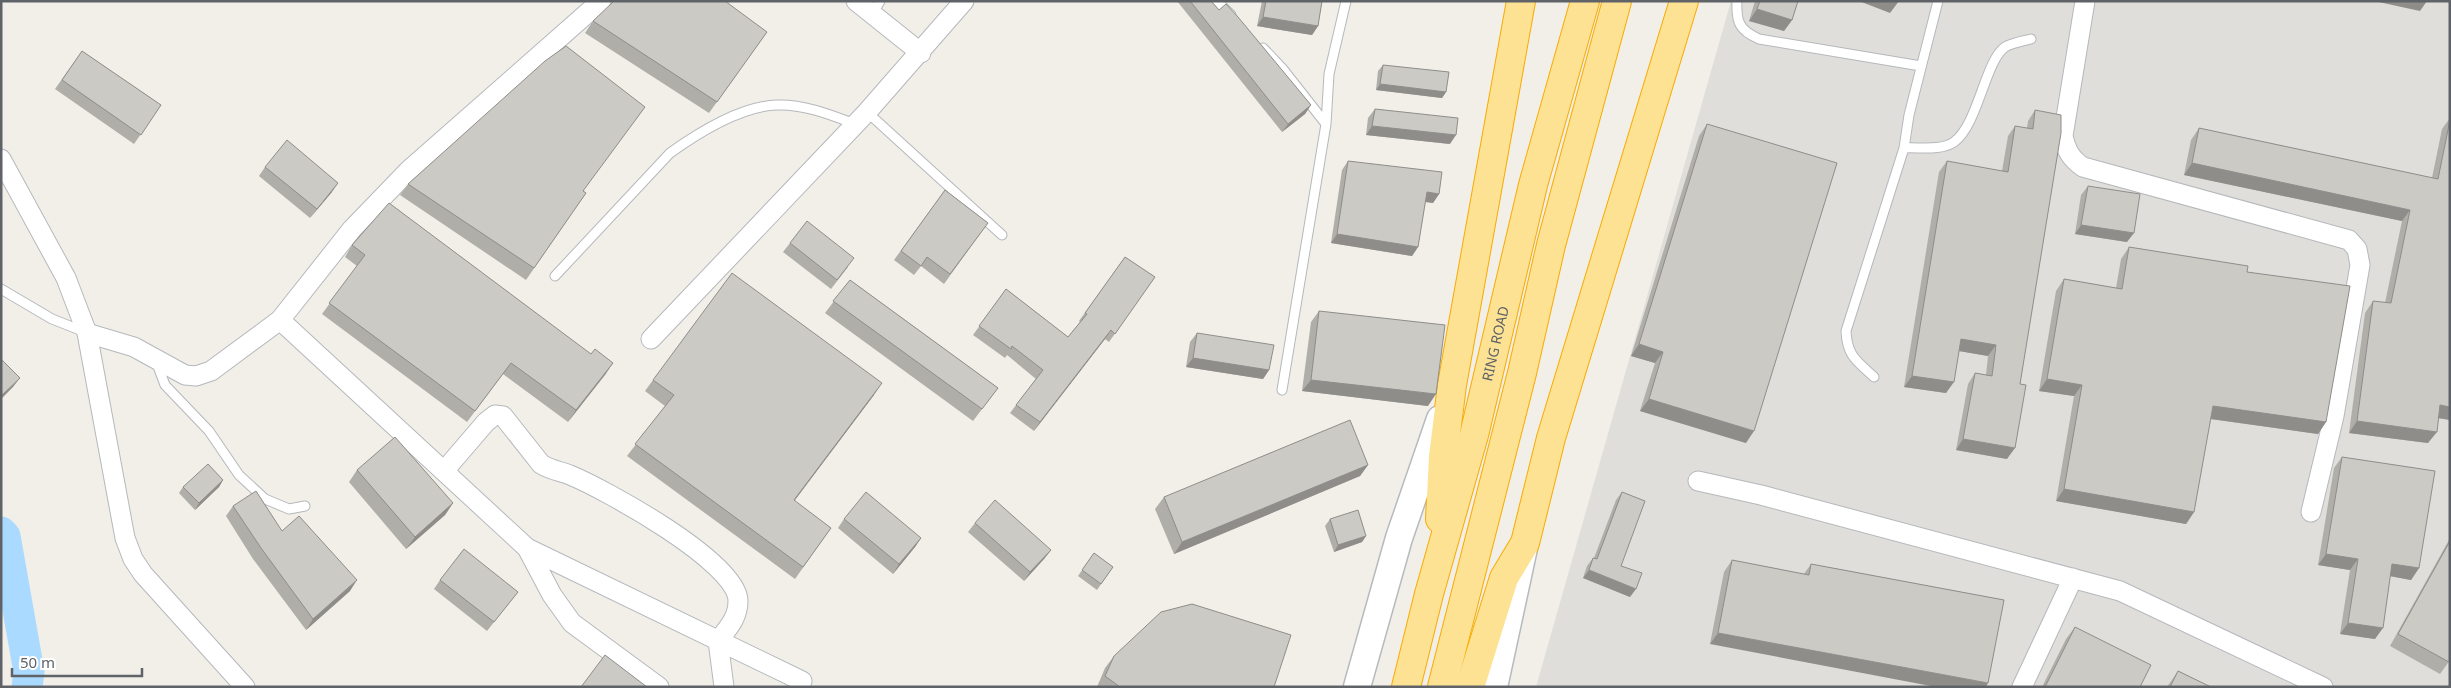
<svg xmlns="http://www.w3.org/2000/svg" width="2451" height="688" font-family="'Noto Sans',sans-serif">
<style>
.industrial{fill:#e0deda}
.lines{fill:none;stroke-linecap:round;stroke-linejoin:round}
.river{stroke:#aadaff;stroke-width:31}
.lane-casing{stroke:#b5b8bc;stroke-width:11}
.street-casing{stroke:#b5b8bc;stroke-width:21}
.secondary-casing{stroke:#b6babf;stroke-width:29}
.highway-casing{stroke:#f9ab00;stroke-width:30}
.lane{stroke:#fff;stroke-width:9}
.street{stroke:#fff;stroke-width:19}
.secondary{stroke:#fff;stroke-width:26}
.highway{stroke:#fde293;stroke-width:28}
.wall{fill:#afaea9}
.shaded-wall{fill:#8f8d8a}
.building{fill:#cccac5;stroke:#8f8d8a}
.labels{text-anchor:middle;stroke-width:4;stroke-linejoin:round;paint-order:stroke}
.street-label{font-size:14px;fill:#5f6368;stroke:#fff}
</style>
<rect width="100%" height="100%" fill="#f1efe8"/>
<path class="industrial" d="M1731,1H2450V687H1536Z"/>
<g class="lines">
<path class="river" d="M1,532L5,536L29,672L27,687"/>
<defs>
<path id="lane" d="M1217,1L1231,15
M1737,1C1736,22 1739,30 1759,39L1921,66
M872,15L880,1
M1263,48L1282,68L1326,124
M867,112L1002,235
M1904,148C1919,147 1941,151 1954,142C1978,125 1985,61 2005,47C2012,43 2023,41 2031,39
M555,276L670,153C698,133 742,106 777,105C804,104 831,115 855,124
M1,289L52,319L85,332
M156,361L165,385L209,431L239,475L265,499L289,509L305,506
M1874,377C1857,361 1847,356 1846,331L1904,148L1909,115L1938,1
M1282,390L1326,124L1329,74L1346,1"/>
<path id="street" d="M856,1L921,53
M2085,1L2063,136C2066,150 2071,159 2083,167L2349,240L2357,249L2360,265L2334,416L2311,512
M1,159L66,278L87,333L125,538L133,559L143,574L245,687
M280,320L527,548L802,681
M87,333L134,347L185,375L196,376L211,371L280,320L352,229L408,171L601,1
M651,339L867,112L964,1
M444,471L486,422L495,415L503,416L541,464C550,470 560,471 570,475C604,489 738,562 738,601C738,618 728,628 718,641L724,687
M1698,481L1761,495L2120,591L2323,687
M527,548L552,595L572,623L659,687
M2022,687L2073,578"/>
<path id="secondary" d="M1357,687L1399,538L1440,419
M1494,687L1524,548"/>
<g id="highway">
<path d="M1440,519L1443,457L1452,385L1521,1"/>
<path id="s1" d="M1406,687L1429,594L1474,435L1533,185L1585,1"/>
<path d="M1442,687L1522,373L1551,245L1617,1"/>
<path d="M1470,687L1504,578L1525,543L1551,438L1684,1"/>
</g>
</defs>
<use href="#lane" class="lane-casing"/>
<use href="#street" class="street-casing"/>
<use href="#secondary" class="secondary-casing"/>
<use href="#highway" class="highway-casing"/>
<use href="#lane" class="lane"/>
<use href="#street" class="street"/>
<use href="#secondary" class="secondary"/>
<use href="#highway" class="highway"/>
</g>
<path class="wall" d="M1177,1H1211L1219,10L1311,105L1305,114L1282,132Z
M1262,1H1322L1318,26L1312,35L1257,26Z
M1755,1H1798L1792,20L1784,31L1749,21Z
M593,21L767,32L709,113L585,33Z
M82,51L161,105L134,144L55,89Z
M1383,65L1446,92L1442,98L1376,90L1378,71Z
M1375,109L1450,144L1366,135L1368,118Z
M2035,110L2007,459L1956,450L1968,384L1975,373L1986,375L1988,356L1959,351L1946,393L1904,387L1939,172L1947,161L2002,171L2008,136L2015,126L2027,128L2028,121Z
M2450,118V420L2438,418L2428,443L2349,433L2365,313L2373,301L2385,303L2402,221L2184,175L2191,140L2199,128L2432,178L2442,129Z
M1707,124L1746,443L1640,411L1655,363L1631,356L1699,136Z
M1348,161L1439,194L1433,203L1425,202L1418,247L1412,256L1331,243L1342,170Z
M265,167L332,192L310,218L259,176Z
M408,184L584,191L586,193L526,280L400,195Z
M2088,186L2127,242L2075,234L2081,195Z
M945,190L988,223L944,284L921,266L914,275L894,260Z
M790,243L848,267L831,289L783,252Z
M352,245L591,354L613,363L568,422L503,374L467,422L322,314L357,266L345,257Z
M2129,247L2247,272L2326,422L2318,434L2210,419L2194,512L2186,524L2056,501L2074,396L2039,391L2056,291L2064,279L2116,288L2121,259Z
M1125,257L1155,277L1109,342L1105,339L1034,431L1010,413L1036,379L1007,355L1005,358L973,335L1006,289L1068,337L1080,322L1079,321Z
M850,280L998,388L973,421L825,313Z
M1319,311L1428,406L1302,391L1311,322Z
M1197,333L1269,370L1263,379L1186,367L1190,342Z
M653,380L874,395L794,501L831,528L795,579L627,456L665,406L645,391Z
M2342,457L2419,568L2411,580L2390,576L2375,639L2340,634L2350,570L2318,565L2334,468Z
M1368,465L1360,476L1174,554L1155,509L1164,497Z
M357,470L453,503L445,515L406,549L349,482Z
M223,480L219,487L195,510L179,493L183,487Z
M1622,492L1621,566L1630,597L1583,578L1587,566L1593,558H1594L1616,500Z
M233,506L282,531L350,591L306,630L253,559L226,516Z
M844,519L921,538L915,547L893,574L838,528Z
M1330,519L1366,536L1362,542L1334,552L1325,526Z
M975,523L1051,550L1044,559L1024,581L968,532Z
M2450,538V660L2440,674L2390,646Z
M1094,553L1113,567L1097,590L1078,576Z
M1732,560L1804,574L1811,564L2004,600L1710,644L1724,572Z
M440,580L518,592L487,631L434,589Z
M2075,627L2140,687H2042L2066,639Z
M1114,656L1274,687H1097L1105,668Z
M2178,671L2211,687H2167Z"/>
<path class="shaded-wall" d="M1859,1H1899L1890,13Z
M2374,1H2427L2420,11Z
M1757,9L1792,20L1784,31L1749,21Z
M1263,17L1318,26L1312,35L1257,26Z
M1380,84L1446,92L1442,98L1376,90Z
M1311,105L1305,114L1282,132L1288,124Z
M1372,126L1456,135L1450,144L1366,135Z
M2192,163L2410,210L2402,221L2184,175Z
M338,183L332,192L310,218L317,209Z
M1427,192L1439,194L1433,203L1420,201Z
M2081,225L2134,233L2127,242L2075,234Z
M1337,234L1418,247L1412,256L1331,243Z
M1111,330L1105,339L1034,431L1040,422Z
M1961,339L1996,345L1988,356L1953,350Z
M1639,344L1663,352L1655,363L1631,356Z
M1193,358L1269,370L1263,379L1186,367Z
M613,363L605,375L568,422L576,410Z
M1912,376L1954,382L1946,393L1904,387Z
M20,378L13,387L1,399V396Z
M2047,379L2082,385L2074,396L2039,391Z
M1311,380L1436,394L1428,406L1302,391Z
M882,383L874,395L786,512L794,500Z
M1649,399L1754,431L1746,443L1640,411Z
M2440,405L2450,407V420L2432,417Z
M2213,406L2326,422L2318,434L2204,418Z
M2357,421L2437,432L2428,443L2349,433Z
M1963,439L2015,448L2007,459L1956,450Z
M1368,465L1360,476L1174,554L1182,542Z
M223,480L219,487L195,510L199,503Z
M2064,489L2194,512L2186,524L2056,501Z
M453,503L445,515L406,549L415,537Z
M1366,536L1362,542L1334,552L1338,545Z
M921,538L915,547L893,574L899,564Z
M1051,550L1044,559L1024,581L1030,572Z
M2326,554L2358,559L2350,570L2318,565Z
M2392,564L2419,568L2411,580L2384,575Z
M1589,570L1636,589L1630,597L1583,578Z
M357,580L350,591L306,630L313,619Z
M2348,623L2383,628L2375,639L2340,634Z
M1718,633L1988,683L1986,687H1936L1710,644Z"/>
<path class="building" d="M614,1H725L767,32L717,102L593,21Z
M1190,1H1211L1219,10L1226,4L1238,17L1311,105L1288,124Z
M1266,1H1322L1318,26L1263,17Z
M1760,1H1798L1792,20L1757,9Z
M566,46L645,107L583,191L586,193L534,268L408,184L545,61Z
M82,51L161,105L141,135L62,80Z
M1383,65L1449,72L1446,92L1380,84Z
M1375,109L1458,118L1456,135L1372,126Z
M2035,110L2061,115V133L2020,384L2026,385L2015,448L1963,439L1975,373L1992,376L1996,345L1961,339L1954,382L1912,376L1947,161L2008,172L2015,126L2033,129Z
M2450,120V407L2440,405L2437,432L2357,421L2373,301L2391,303L2410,210L2192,163L2199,128L2438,179Z
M1707,124L1837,163L1754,431L1649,399L1663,352L1639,344Z
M287,140L338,183L317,209L265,167Z
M1348,161L1442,172L1439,194L1427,192L1418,247L1337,234Z
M2088,186L2140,194L2134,233L2081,225Z
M945,190L988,223L950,274L927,257L921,266L901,251Z
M389,203L591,354L595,349L613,363L576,410L511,363L475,411L329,303L365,255L352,245Z
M807,221L854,258L837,280L790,243Z
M2129,247L2248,266L2247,272L2350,286L2326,422L2213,406L2194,512L2064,489L2082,385L2047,379L2064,279L2122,289Z
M1125,257L1155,277L1115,334L1111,330L1040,422L1016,405L1043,370L1012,346L1011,349L979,326L1006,289L1068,337L1087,314L1085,313Z
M732,273L882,383L794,500L831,528L803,567L635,444L674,395L653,380Z
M850,280L998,388L982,409L833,301Z
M1319,311L1445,325L1436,394L1311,380Z
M1197,333L1274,345L1269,370L1193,358Z
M1,359L20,378L1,396Z
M1350,420L1368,465L1182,542L1164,497Z
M395,437L453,503L415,537L357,470Z
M2342,457L2435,471L2419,568L2392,564L2383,628L2348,623L2358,559L2326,554Z
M208,464L223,480L199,503L183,487Z
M256,491L282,531L299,516L357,580L313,619L261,548L233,506Z
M866,492L921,538L899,564L844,519Z
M1622,492L1645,501L1621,566L1642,573L1636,589L1589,570L1593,558L1597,559Z
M995,500L1051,550L1030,572L975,523Z
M1358,510L1366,536L1338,545L1330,519Z
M2450,541V660L2449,662L2398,634Z
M464,549L518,592L494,622L440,580Z
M1094,553L1113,567L1101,584L1082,570Z
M1732,560L1809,575L1811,564L2004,600L1988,683L1718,633Z
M1192,604L1291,635L1274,687H1120L1105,676L1114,656L1161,612Z
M2075,627L2151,665L2140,687H2045Z
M605,655L647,687H581Z
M2178,671L2211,687H2170Z"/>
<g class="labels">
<g class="street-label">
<text dy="5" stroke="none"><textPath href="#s1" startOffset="355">RING ROAD</textPath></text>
</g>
</g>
<rect width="2451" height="688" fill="none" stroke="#5f6368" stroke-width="5"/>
<path d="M12 668v8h130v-8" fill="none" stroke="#5f6368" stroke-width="2.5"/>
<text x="20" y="668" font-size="15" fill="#5f6368" stroke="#ffffff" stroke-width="4" paint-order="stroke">50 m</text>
</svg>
